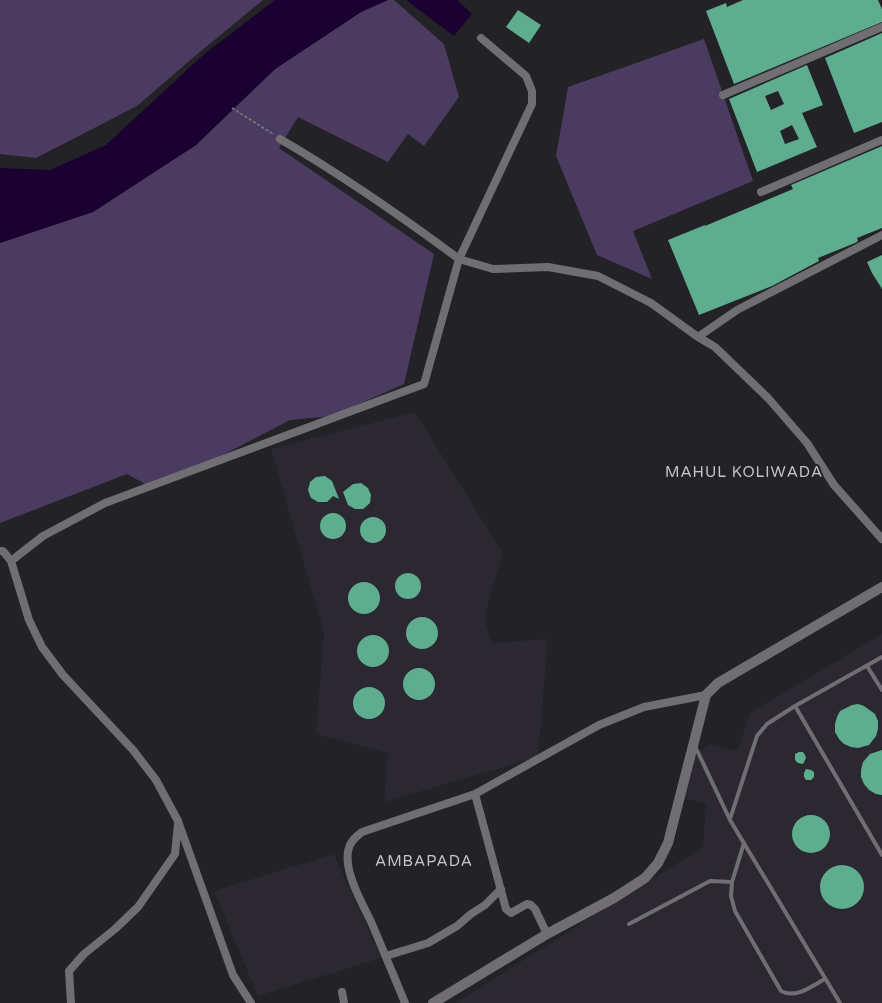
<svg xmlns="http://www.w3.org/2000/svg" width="882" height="1003" font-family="'Varela Round',sans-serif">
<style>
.built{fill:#2c2831}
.green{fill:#4b3b60}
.water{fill:#1b0132}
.building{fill:#5dad8e;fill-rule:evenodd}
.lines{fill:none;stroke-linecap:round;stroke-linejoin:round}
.path{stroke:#807f83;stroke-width:1.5;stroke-dasharray:3 2;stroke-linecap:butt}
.service{stroke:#706e73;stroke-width:4}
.minor{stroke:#706e73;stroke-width:8}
.tertiary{stroke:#706e73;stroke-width:10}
.labels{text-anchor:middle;stroke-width:4;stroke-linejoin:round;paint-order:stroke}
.neighbourhood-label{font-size:15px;letter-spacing:1px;fill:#c7c6ca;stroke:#232226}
</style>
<rect width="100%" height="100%" fill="#232226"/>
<path class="built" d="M415,412L503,553L484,617L492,643L548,639L538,757L384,802L388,753L316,734L324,633L271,449Z
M882,634V1003H455L703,847L706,804L683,797L690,757L710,744L737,751L750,713Z
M334,854L381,958L258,996L214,891Z"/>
<path class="green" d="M0,0H263L195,56L137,106L36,158L0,154Z
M388,0H394L444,44L459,97L424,146L408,134L388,162L298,117L279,148L434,254L404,384L332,416L290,420L215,459L145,484L127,474L0,523V243L93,212L196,145L275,69L361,12Z
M704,39L753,181L633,231L652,279L597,255L556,156L568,87Z"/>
<path class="water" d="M275,0H388L361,12L275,69L196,145L93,212L0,243V168L50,170L106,145L202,56Z
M407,0H457L472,14L454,36L411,4Z"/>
<path class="building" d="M743,0H878L882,9V22L734,84L706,11L726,3L727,7Z
M518,10L541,25L529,43L506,27Z
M882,33V122L854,133L825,58Z
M807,65L823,105L802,113L817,147L757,172L729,99ZM778,91L784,104L771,110L765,96ZM792,125L799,139L785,144L780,131Z
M882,146V228L857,238L858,241L855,243L818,258L819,261L772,286L699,315L668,240L705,225V226L793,189L791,185Z
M882,255V289L872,273L867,262Z
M325,476L332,481L339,499L333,496L327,502H318L311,498L308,490L310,482L316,477Z
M361,483L368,488L371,495L370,503L363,509H355L348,505L343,492L353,484Z
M320 526a13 13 0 1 1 26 0a13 13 0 1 1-26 0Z
M360 530a13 13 0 1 1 26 0a13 13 0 1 1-26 0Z
M395 586a13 13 0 1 1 26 0a13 13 0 1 1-26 0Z
M348 598a16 16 0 1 1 32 0a16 16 0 1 1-32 0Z
M406 633a16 16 0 1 1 32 0a16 16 0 1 1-32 0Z
M357 651a16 16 0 1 1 32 0a16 16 0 1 1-32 0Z
M403 684a16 16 0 1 1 32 0a16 16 0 1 1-32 0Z
M353 703a16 16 0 1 1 32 0a16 16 0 1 1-32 0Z
M858,704L864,706L875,714L878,721V729L876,736L869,745L858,748L851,747L844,744L839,739L835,732V724L837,717L840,711L852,705Z
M882,750V795L876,794L869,790L864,784L861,777V770L863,762L870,754Z
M799,752H803L805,755L806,758L803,764L798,763L795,760V754Z
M806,769L811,770L814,772V777L811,780H806L804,777V773Z
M792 834a19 19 0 1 1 38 0a19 19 0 1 1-38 0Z
M820 887a22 22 0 1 1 44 0a22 22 0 1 1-44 0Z"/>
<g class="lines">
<path class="path" d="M232,108L273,134"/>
<path class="service" d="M867,666L882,690
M795,706L882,855
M695,746L730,820L840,1003
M730,819L757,736L767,724L795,706L882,657
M744,843L732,882L731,896L735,911L781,991C796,999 812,986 825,979
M629,924L710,881L732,882"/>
<path class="minor" d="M481,38L526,76L532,91V104L459,259L493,269L548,267L598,276L651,303L698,337L715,347L768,398L807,443L834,485L882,539
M723,95L882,27
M761,192L882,140
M698,337L737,310L882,235
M0,551H3L11,561L29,620L42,647L63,675L133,750L156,780L178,821L233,975L251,1003
M11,561L43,536L105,503L424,384L459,259C401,216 342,175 280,139
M475,794L506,909L511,913L527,904L531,905L535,909L547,934
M386,956L428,943L457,926L471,914L485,905L501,889
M342,992L344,1003
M71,1003L69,971L84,954L115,929L138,907L175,854L178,824
M405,1003C394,976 383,950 372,924C364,907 350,882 348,864C346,848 350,841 362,832L475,794L599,725L644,707L706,695"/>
<path class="tertiary" d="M433,1003L547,934L614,898L645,878L658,863L668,843L706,695L718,683L882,587"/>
</g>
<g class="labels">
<g class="neighbourhood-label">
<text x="744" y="477">MAHUL KOLIWADA</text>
<text x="424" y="866">AMBAPADA</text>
</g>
</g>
</svg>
